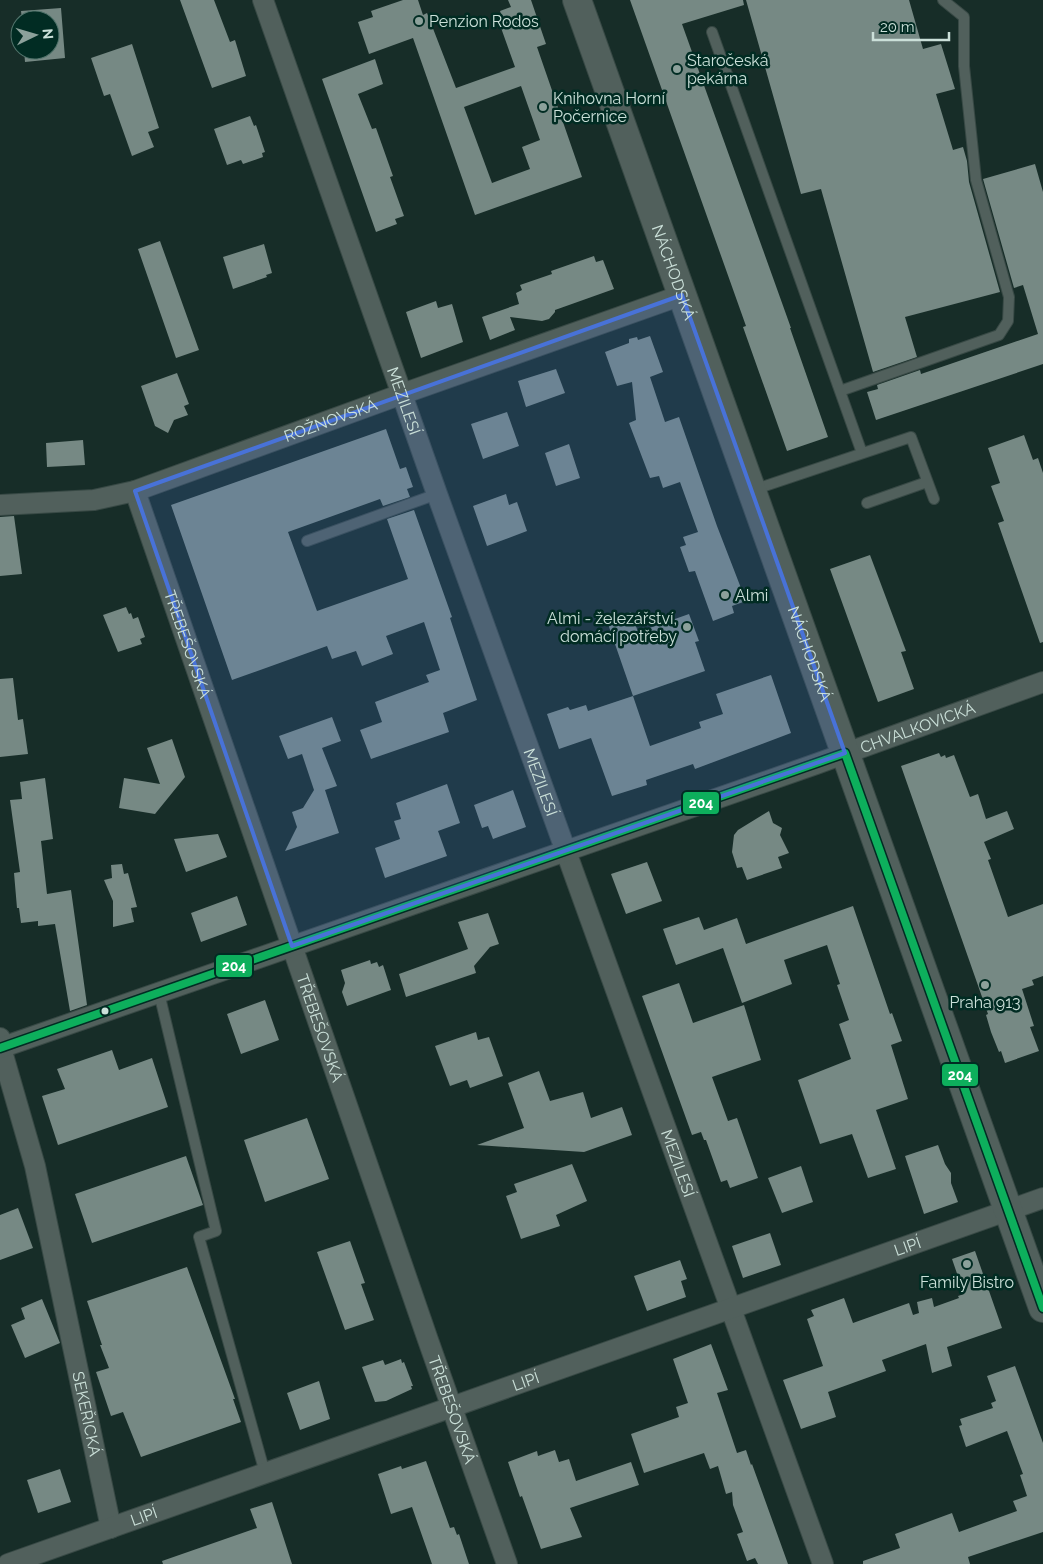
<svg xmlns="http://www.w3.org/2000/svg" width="1043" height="1564" font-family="Raleway,sans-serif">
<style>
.building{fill:#768984;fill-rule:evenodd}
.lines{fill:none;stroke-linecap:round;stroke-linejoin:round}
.lane-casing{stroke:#384945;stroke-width:12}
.street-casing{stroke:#384945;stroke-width:22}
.secondary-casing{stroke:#384945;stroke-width:30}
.lane{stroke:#51605c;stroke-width:10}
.street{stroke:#51605c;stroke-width:20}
.secondary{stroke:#51605c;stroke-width:28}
.bus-1-casing{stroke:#012c23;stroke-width:11}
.bus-1{stroke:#0daf5c;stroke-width:8}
.marked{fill:#4872d8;fill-opacity:0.2;stroke:#4872d8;stroke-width:4;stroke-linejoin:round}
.poi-dot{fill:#8ca19b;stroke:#012c23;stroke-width:2}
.bus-dot{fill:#cbe0d9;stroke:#012c23;stroke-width:2}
.labels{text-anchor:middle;stroke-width:5;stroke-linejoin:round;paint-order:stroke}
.poi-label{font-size:16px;fill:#cbe0d9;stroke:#012c23;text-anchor:start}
.street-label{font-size:16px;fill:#cbe0d9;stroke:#012c23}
.line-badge{stroke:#012c23;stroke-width:2}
.badge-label{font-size:14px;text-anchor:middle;font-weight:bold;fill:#fff}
</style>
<rect width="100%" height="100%" fill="#172d28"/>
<path class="building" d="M180,0H214L230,42L235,40L246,76L212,88Z
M403,0H418L423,15L427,13L456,88L515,67L500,25L504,23L500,11L511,7L508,0H531L546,44L537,47L582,177L475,215L413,38L369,54L358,22L373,17L371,11ZM521,86L540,140L522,147L530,169L492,183L464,107Z
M630,0H743L744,5L682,24L791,328H790L828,437L787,451L743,327L746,326Z
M746,0H909L923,49L941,44L955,89L936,94L953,150L963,147L967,161L969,182L1000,292L905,317L917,357L873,372L821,189L801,194Z
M61,8L65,58L25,62L24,50H50V20H22L21,11Z
M132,44L159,128L148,132L154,147L132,156L110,94L104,96L91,58Z
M375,59L383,84L358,94L372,129L376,128L393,176L390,177L404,216L395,219L397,224L376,232L322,79Z
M250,116L254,126L256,125L265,152L262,153L263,157L243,164L241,160L227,165L214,129Z
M1035,164L1043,192V364L876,420L867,392L878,389L877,385L920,370L921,374L1038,334L1023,285L1014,288L983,179Z
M160,241L199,350L176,358L138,249Z
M264,244L272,273L266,275L267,277L233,289L223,257Z
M594,256L596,262L603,260L614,289L555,310V312L549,319L542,321L510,317L515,330L490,340L482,317L519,304L516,293L522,290L520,285L552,274L551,271Z
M436,301L438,308L452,304L463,342L421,358L406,312Z
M650,336L663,372L650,377L665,422L679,417L717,526L746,601L732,606L734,613L713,621L695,571L689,572L680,547L686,545L683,537L698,532L680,482L663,488L659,476L650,478L629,423L636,420L632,382L617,386L605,352L629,343V339L637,337L638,340Z
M556,369L565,393L526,407L518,381Z
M177,373L189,404L184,406L188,415L174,420L168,433L155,426L141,386Z
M507,412L519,446L483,459L471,424Z
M386,429L400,469L406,467L413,487L407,489L410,497L383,506L380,499L288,532L317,611L408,579L387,519L414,510L452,617L450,618L477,700L443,713L449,732L371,759L360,730L382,722L375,702L429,682L426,675L440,670L424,622L386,636L393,654L362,666L356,651L332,659L327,646L232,680L171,505Z
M1024,435L1033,460L1038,458L1043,473V642L1040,643L998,523L1004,521L991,486L1000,483L988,448Z
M83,440L85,465L47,467L46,443Z
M569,444L580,478L556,486L545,453Z
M506,494L509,505L517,502L527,531L487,546L473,506Z
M14,516L22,574L0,576V517Z
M870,555L906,651L901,652L914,689L878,702L830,569Z
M126,607L129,614L131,613L133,619L138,617L145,637L140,639L142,644L118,652L103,615Z
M631,612L638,632L689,614L699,641L695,642L705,671L633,696L650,746L701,728L699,722L723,714L716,694L771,675L791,733L695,769L693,764L646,780L647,785L612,796L591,738L559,749L547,714L568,707L570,710L586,705L588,711L633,696L607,621Z
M13,678L18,720L23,719L28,754L0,757V679Z
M332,717L341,741L322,748L337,786L325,790L339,833L285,851L297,827L292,812L303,808L314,790L302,754L288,759L279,736Z
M172,739L185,777L155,814L119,808L124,778L160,784L147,748Z
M939,753L941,757L945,755L946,758L954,755L970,797L978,794L986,819L1007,811L1014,829L984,842L991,859L988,860L1008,917L1043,904V976L1032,980L1034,985L1022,989L1034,1026L1030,1027L1039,1051L1005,1063L1001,1051L999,1052L991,1032L986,1015L988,1014L901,766Z
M45,778L53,839L41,841L47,894L71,890L87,1005L70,1011L55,924L38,926V921L21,923L19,908H17L14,873L20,872L10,800L22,799L20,782Z
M447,784L460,823L438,831L447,856L385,878L375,848L400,839L394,821L401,819L396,803Z
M513,790L526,827L493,839L488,826L482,828L474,805Z
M769,811L773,823L782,828L780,835L789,853L778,857L782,868L747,880L742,867L737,868L732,852L734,835L738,830Z
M218,834L227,857L186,872L174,839Z
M647,862L662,901L626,914L611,874Z
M122,864L124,874L128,873L137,907L131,908L134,922L113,927V901L104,880L112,878L111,865Z
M237,896L247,925L201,942L191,913Z
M853,906L890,1014L892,1013L902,1041L891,1045L908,1099L876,1110L896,1169L868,1178L852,1134L820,1144L798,1080L851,1059L839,1024L849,1020L837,985L840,984L827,945L784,960L792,984L742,1003L723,948L676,965L663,929L699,917L704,930L737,918L746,944Z
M488,913L499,944L490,947L474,966L476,973L406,997L399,974L468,949L458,922Z
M370,960L371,964L377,962L379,967L383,965L391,990L347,1006L342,992L345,983L341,970Z
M679,983L693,1023L744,1005L761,1060L712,1077L728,1121L737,1118L758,1178L730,1188L727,1180L721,1182L706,1140H704L701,1132L692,1135L642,996Z
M265,1000L279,1040L241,1054L227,1014Z
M476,1032L478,1040L489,1037L503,1076L470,1088L467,1080L450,1086L435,1046Z
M112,1050L119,1070L152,1058L168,1107L58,1145L42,1096L65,1089L57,1069Z
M539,1071L550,1101L583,1092L591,1118L622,1107L632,1135L584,1152L477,1145L524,1128L508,1083Z
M307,1118L329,1179L265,1202L244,1140Z
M938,1145L945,1164L951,1173V1183L958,1202L924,1214L905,1156Z
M186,1156L203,1205L92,1243L75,1194Z
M572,1164L587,1201L556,1215L560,1226L521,1239L506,1196L517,1192L514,1184Z
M801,1166L813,1202L782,1213L768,1178Z
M18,1208L33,1248L0,1260V1215Z
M770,1233L781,1265L743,1278L732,1246Z
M350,1241L365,1283L361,1284L374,1320L345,1330L317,1252Z
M975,1251L1002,1328L947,1347L952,1366L932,1373L926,1344L882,1360L886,1371L828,1392L836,1417L801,1429L783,1380L823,1366L807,1319L814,1316L811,1310L844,1298L853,1323L909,1303L913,1315L919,1313L917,1302L932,1298L934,1307L959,1298L958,1296L964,1294L952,1259Z
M680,1260L687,1279L681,1281L686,1297L647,1311L634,1276Z
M187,1267L235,1399H233L241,1422L141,1457L123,1412L111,1416L96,1372L109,1368L100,1345H102L87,1301Z
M42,1299L60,1343L25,1358L11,1325L25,1319L21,1308Z
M711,1344L728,1390L717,1393L737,1453L746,1450L751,1465L752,1464L788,1564H758L755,1558L747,1561L737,1534L743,1532L733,1505L732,1492L726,1494L718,1466L710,1469L704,1453L644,1473L631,1434L679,1417L676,1407L688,1403L673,1359Z
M401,1359L402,1363L404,1362L413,1386H411L412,1389L386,1401L375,1402L362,1367L383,1360L385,1365Z
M1015,1366L1043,1443V1532L968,1557L970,1564H863V1561L900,1548L895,1534L952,1513L959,1532L1017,1511L1013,1501L1027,1496L1020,1475L1023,1474L1007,1431L966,1447L959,1426L962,1425L960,1419L993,1408L991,1403L996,1401L987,1376Z
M319,1381L330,1419L300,1430L287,1393Z
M555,1450L559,1462L569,1459L576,1481L631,1462L639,1485L570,1508L582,1537L541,1549L522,1496L520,1497L508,1462L537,1451L538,1456Z
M426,1461L450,1528L454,1527L457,1535L459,1534L469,1564H432L412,1507L391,1514L378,1474L401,1466L402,1469Z
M60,1469L71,1502L38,1513L27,1480Z
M272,1502L292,1564H163L162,1561L257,1528L250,1509Z"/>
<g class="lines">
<defs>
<path id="lane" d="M712,32L862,453
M840,391L999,335L1008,321L1009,297L976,180L964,66V17L943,0
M753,490L911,437L934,499
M867,503L927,482
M307,541L437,494
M159,993L216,1231L199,1237L265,1473"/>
<g id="street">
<path id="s1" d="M263,0L437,494L823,1564"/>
<path id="s2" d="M135,491L428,1340L507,1564"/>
<path id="s3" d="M0,505L94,500L135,491L402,394L682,295"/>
<path id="s4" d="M0,1038L1,1048L35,1166L111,1528"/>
<path id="s5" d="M0,1048L816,764L1043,682"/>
<path id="s6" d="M8,1564L1043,1198"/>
</g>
<g id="secondary">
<path id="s7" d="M577,0L1043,1308"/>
</g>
</defs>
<use href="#lane" class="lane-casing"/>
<use href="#street" class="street-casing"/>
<use href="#secondary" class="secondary-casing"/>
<use href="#lane" class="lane"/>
<use href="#street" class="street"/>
<use href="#secondary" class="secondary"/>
<defs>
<path id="bus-1" d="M0,1048L845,753L1043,1308"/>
</defs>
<use href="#bus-1" class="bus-1-casing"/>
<use href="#bus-1" class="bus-1"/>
</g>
<path class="marked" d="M682,295L845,753L292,946L135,491Z"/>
<g class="poi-dot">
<circle cx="419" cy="21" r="5"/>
<circle cx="677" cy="69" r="5"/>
<circle cx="543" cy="107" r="5"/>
<circle cx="725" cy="595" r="5"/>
<circle cx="687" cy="627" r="5"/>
<circle cx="985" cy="985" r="5"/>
<circle cx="967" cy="1264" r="5"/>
</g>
<circle class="bus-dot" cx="105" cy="1011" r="4.5"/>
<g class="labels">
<g class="poi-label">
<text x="429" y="27">Penzion Rodos</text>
<text x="687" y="66">Staročeská<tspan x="687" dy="18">pekárna</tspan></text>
<text x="553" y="104">Knihovna Horní<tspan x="553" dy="18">Počernice</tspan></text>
<text x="735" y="601">Almi</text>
<text x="677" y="624" text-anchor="end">Almi - železářství,<tspan x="677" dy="18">domácí potřeby</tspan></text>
<text x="985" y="1008" text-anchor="middle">Praha 913</text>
<text x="967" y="1288" text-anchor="middle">Family Bistro</text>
</g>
<g class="street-label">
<text dy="6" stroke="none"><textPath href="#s7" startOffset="289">NÁCHODSKÁ</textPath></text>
<text dy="6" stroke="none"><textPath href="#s1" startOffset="425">MEZILESÍ</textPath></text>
<text dy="6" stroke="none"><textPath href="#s3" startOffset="344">ROŽNOVSKÁ</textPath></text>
<text dy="6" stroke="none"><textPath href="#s2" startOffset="162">TŘEBEŠOVSKÁ</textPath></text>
<text dy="6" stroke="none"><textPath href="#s7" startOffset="694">NÁCHODSKÁ</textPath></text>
<text dy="6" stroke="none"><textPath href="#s5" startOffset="972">CHVALKOVICKÁ</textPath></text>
<text dy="6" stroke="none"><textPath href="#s1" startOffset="830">MEZILESÍ</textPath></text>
<text dy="6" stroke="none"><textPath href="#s2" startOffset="568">TŘEBEŠOVSKÁ</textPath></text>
<text dy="6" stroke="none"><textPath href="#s1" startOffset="1235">MEZILESÍ</textPath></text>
<text dy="6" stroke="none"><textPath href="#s6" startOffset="954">LIPÍ</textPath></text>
<text dy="6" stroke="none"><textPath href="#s6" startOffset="549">LIPÍ</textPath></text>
<text dy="6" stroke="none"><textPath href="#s2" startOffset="972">TŘEBEŠOVSKÁ</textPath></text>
<text dy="6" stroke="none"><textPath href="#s4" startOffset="386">SEKEŘICKÁ</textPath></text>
<text dy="6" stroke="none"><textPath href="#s6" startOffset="144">LIPÍ</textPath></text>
</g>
</g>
<g class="line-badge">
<rect x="682" y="791" width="38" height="24" rx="5" fill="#0daf5c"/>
<rect x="215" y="954" width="38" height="24" rx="5" fill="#0daf5c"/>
<rect x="941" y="1063" width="38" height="24" rx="5" fill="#0daf5c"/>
</g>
<g class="badge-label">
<text x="701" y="808">204</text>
<text x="234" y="971">204</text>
<text x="960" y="1080">204</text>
</g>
<g transform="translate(35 35) rotate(85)"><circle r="24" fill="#012c23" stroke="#52746c"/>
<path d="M0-4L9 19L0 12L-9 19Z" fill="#8ca19b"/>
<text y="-8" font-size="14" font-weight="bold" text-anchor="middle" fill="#cbe0d9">N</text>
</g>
<path d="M873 32v8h76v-8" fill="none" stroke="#cbe0d9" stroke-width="2.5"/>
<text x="880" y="32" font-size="15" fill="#cbe0d9" stroke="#012c23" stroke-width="4" paint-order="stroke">20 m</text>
</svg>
